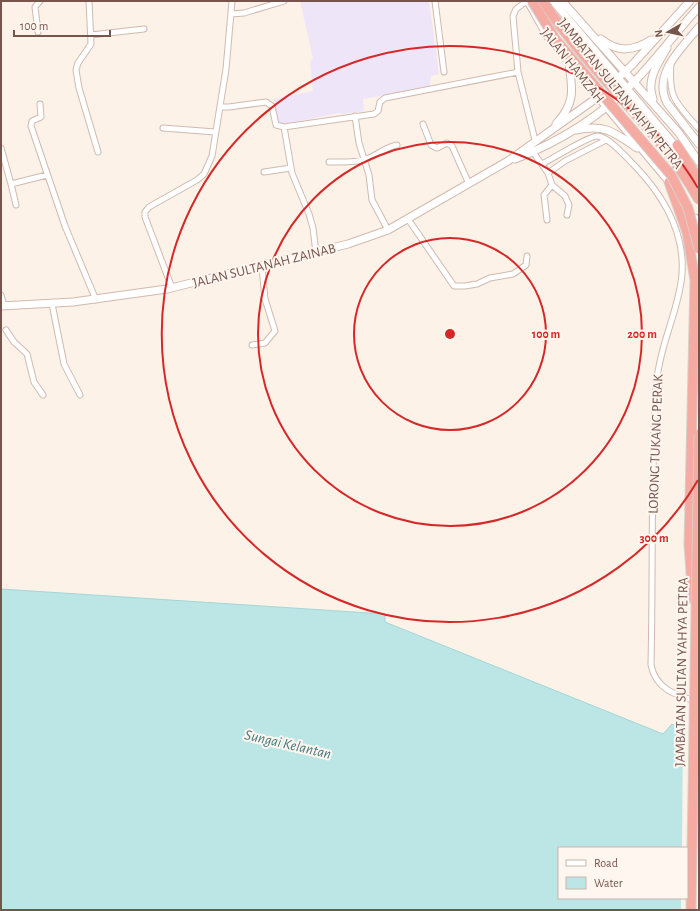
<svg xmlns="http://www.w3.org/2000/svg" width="700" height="911" font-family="'Alegreya Sans',sans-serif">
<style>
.education{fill:#efe5f9}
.water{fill:#bce5e6;stroke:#a3d6d7;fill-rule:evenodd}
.pier{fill:#fcf2e8}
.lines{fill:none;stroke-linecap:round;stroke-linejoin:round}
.street-casing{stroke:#d0bab0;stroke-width:7}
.secondary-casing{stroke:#d3b9ae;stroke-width:9}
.highway-casing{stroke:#d9cfcd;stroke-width:11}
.street{stroke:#fff;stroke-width:5}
.secondary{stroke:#fff;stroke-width:7}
.highway{stroke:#f5aba1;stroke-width:9}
.highway-bridge-casing{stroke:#d9cfcd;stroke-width:11;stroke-linecap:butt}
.highway-bridge{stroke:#f5aba1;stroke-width:9}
.ring{fill:none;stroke:#d62828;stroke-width:2}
.labels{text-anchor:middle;stroke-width:4;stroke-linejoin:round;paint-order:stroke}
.street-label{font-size:14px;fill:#76554c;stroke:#fff6ef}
.water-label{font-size:15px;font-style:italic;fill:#40797b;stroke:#fff6ef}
.centre{fill:#d62828;stroke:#fff6ef;stroke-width:2}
.ring-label{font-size:12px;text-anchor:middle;font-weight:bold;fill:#d62828;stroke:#fff6ef;stroke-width:4;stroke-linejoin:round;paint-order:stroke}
</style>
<rect width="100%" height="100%" fill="#fcf2e8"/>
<path class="education" d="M300,1H429L439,74L431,76L430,87L363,99L364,111L342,114L339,113L280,125L277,123L274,99L313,91L310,62L313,58Z"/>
<path class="water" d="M1,589L385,614V622L663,734L672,724L699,740V910H1ZM559,848H687V898H559Z"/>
<path class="pier" d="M683,728L699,738V910H681V898H687V848H682Z"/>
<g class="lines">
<defs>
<path id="street" d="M89,1L91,44L78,63L76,70L79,88L98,152
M435,1L444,72
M527,1L516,9L513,16L518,72L535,140
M231,14L244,13L284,1
M38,32L35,7L40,1
M91,35L144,29
M671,64C668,100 677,103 699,129
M40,104L41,117L32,121L31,126L65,226L96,300
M220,107H229L266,102L272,106L276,125L284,127L374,114L378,111L380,102L385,98L518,72
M355,116L359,143L369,175L372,200L388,230
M423,124L431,145L437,148L447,143L452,146L469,184
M284,127L292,173L309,214L313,228L316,253
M163,128L215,132
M1,148L11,184L47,175
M533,152L548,173L552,185L565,196L569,205L567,215
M329,162C341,162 355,163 366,159C378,155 385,147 397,145
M542,164C552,159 590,135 598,136C610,138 626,157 634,165C663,195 685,231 682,274C680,302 667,330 661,357C657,373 655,389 655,406C651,492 653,578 651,665C656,690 676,695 699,702
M264,172L291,168
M548,173L565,161L606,140
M11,184L16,205
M408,219L454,286H465L477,284L490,278L513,274L526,265L527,256
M547,220L544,195L552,185
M172,288L145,217V212L149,207L197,180L204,174L212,156L226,69L232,1
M1,295L4,306
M52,304L64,364L80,395
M6,330L14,342L27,354L34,382L43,395
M252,345L265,343L275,331L265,299L262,267"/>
<path id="secondary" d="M553,1L678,149
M562,1L656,107L679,133L699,162
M529,3L548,37L558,48
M699,27C682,48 652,74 667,103L699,144
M601,39C618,53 633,51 651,40
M564,56L672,185
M579,70L586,71L592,67L594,57L591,49
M653,99C646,80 657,65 667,48
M556,124C575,104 573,90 569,64
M576,130C605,124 614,132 637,148
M515,159C559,142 602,115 635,81C657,58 677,31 699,7
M688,169L698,193
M695,218L699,231
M1,306L73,302L167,289L348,244L388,230L508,161L598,97L632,65L690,1"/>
<path id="highway" d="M677,145L699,180
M669,182L687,232L695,280L689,545L693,599"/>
</defs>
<use href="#street" class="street-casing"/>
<use href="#secondary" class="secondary-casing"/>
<use href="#highway" class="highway-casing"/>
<use href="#street" class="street"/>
<use href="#secondary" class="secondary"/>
<use href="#highway" class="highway"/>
<defs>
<path id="highway-bridge" d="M532,1L556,40L671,175L688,208L699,249
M543,1C588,72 658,126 699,200
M691,910L699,434"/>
</defs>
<use href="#highway-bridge" class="highway-bridge-casing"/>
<use href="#highway-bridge" class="highway-bridge"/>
</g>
<g class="ring">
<circle cx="450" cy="334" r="96"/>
<circle cx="450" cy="334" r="192"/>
<path d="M698 480A288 288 0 1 1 698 188"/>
</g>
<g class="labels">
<g class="street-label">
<text transform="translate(573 65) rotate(51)" y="5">JALAN HAMZAH</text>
<text transform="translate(621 93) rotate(51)" y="5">JAMBATAN SULTAN YAHYA PETRA</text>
<text transform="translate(264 265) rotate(-14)" y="5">JALAN SULTANAH ZAINAB</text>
<text transform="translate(655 444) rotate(-88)" y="5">LORONG TUKANG PERAK</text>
<text transform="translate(681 672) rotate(-89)" y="5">JAMBATAN SULTAN YAHYA PETRA</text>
</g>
<g class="water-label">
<text transform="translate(288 744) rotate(13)" y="5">Sungai Kelantan</text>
</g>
</g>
<circle cx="450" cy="334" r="6" class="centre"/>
<g class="ring-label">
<text x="546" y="338">100 m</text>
<text x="642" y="338">200 m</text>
<text x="654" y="542">300 m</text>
</g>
<rect width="700" height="911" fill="none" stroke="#76554c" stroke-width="4"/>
<rect x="558" y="847" width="130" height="52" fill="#fff6ef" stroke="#c8b6ae"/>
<rect x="566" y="860" width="20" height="6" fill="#ffffff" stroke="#c8b6ae"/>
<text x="594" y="867" font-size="12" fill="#76554c">Road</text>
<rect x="566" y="877" width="20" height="12" fill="#bce5e6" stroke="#c8b6ae"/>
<text x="594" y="887" font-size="12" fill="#76554c">Water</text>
<g transform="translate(668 32) rotate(261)" stroke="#fff6ef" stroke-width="3" paint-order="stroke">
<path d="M0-3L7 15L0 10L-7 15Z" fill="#76554c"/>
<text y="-6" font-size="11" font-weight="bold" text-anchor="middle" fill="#76554c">N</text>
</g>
<path d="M14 30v6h96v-6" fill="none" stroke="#76554c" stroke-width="2"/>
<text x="20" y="30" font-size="12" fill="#76554c" stroke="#fff6ef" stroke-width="3" paint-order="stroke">100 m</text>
</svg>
